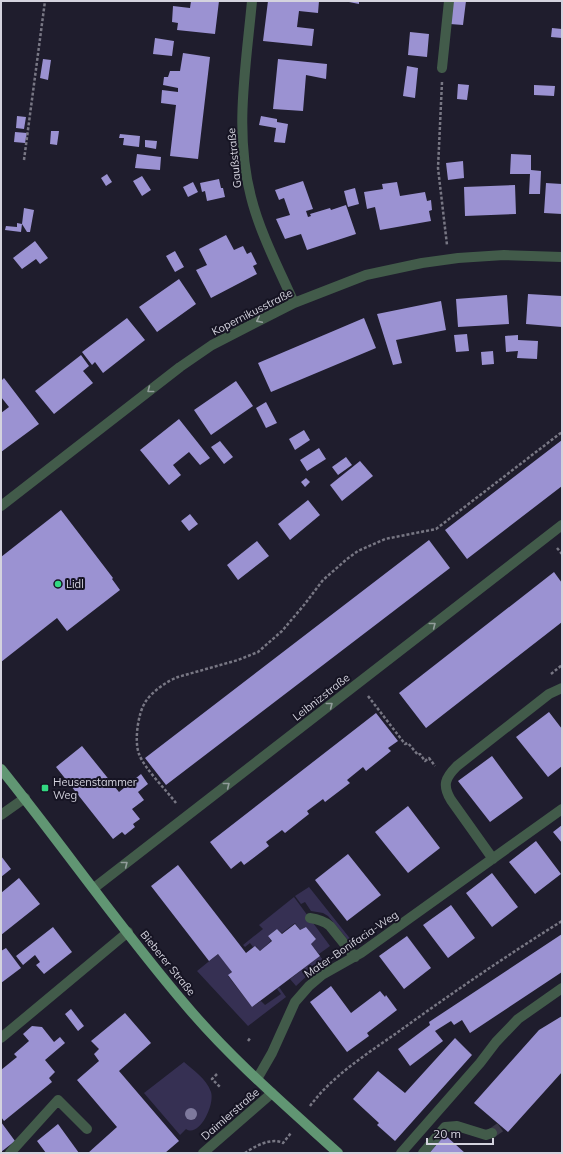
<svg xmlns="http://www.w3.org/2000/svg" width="563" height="1154" font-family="Mulish,sans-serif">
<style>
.green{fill:#363053}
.building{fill:#9b92d2}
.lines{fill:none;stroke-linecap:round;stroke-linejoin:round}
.minor-tunnel{stroke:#3a3848;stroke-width:10;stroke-dasharray:10 5;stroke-linecap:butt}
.path{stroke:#787784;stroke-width:2.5;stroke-dasharray:3 2;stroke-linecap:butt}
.minor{stroke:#425b4a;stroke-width:10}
.major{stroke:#619673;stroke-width:10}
.tree{fill:#7e799d}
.oneway{stroke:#929d9b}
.poi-dot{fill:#33d882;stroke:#161423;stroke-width:1.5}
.labels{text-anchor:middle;stroke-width:4;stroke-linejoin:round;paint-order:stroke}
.street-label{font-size:11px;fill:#d4d3de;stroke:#161423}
.poi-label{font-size:11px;fill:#d4d3de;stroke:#161423;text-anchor:start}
</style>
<rect width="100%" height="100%" fill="#1f1d2d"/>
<path class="green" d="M309,887L356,946L354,947L328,916L323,913L311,911L305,902L301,904L295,896Z
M294,897L330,946L319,954L311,944L316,939L306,927L300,930L295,923L282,933L277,929L268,936L271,941L260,951L256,946L253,947L250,943L245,947L243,945L263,929L259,925Z
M218,954L232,971L228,976L252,1007L261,1001L265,1005L281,994L277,989L279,987L286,997L248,1026L197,971Z
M320,956L325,963L309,974L296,986L290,979Z
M184,1062C194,1071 206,1078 211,1092C215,1105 199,1138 186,1129L180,1135L144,1093Z"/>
<path class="building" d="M191,1H219L215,34L177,30L178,23L172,22L173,6L190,8Z
M268,1H319L318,13L299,11L297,27L314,29L312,46L263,41Z
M344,1H359V4Z
M452,1H466L463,25L450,24Z
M552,28L562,29V38L551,37Z
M410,32L429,34L427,57L408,55Z
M155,38L174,41L172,56L153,54Z
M183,53L210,57L198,159L170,156L176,105L161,103L162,90L178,92V88L163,85L164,77H168L170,71H180Z
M43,59L51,60L48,80L40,78Z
M278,59L327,64L326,79L306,75L303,111L273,109Z
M407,66L418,68L415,98L403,96Z
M458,84L469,85L467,100L457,99Z
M534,85L555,86L554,96L534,95Z
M17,116L26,117L24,129L16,128Z
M261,116L277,119V122L288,124L285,143L274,142L276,128L259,125Z
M51,131H59L57,145L50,144Z
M15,132L27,133L25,143L14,142Z
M120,134L140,136L139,147L123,145L124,138H119Z
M145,140L157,141L156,149L145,147Z
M137,154L161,157L160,170L135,168Z
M511,154L531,155V170L541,171L540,194H529L530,174H510Z
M463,161L464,178L448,180L446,163Z
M107,174L112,182L106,186L101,178Z
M142,176L151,190L142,196L133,181Z
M219,179L221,188H223L225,197L207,201L205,191L202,192L200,183Z
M303,181L313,209L306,211L308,217L311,216L310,214L330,208L331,210L346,205L356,234L307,250L301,234L285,239L276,219L290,215L284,198L279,200L275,190Z
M193,182L198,192L188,197L183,187Z
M397,182L400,196L425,192L427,201L431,200L432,210L429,211L431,221L380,230L375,207L367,209L364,192L383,189L382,184Z
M546,183L562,184V214L544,213Z
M515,185L516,214L465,216L464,187Z
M355,188L359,204L348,207L344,191Z
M24,208L34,210L30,232H27L22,224L21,232L5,230L6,226L17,227V223L22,224Z
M226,235L234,250L243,246L247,254L251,252L257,264L253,266L257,274L211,298L196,270L207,265L199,249Z
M35,241L48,258L40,264L36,259L22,269L13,258Z
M175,251L184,267L175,272L166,256Z
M179,279L196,304L157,332L139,307Z
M528,294L562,296V327L526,324Z
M507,295L509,324L458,327L456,299Z
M441,301L446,330L396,340L402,363L393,365L377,314Z
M127,318L145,340L103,373L95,362L92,365L82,352Z
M364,318L376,348L271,392L258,363Z
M467,334L469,351L456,352L454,335Z
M518,335V340L538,341L537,359L517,358L518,351L506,352L505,336Z
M493,351L494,364L482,365L481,352Z
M81,355L89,366L83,371L93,383L54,414L35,391Z
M4,378L39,424L1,452V413L9,407L1,397V381Z
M236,381L253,406L211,435L194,410Z
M266,402L277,423L266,428L256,408Z
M179,419L210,458L200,465L189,452L173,465L181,475L169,485L140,450Z
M304,430L310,440L295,450L289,439Z
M562,440V486L467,559L445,530Z
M220,441L233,457L224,464L211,447Z
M319,448L326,459L307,471L300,460Z
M346,457L352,465L338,475L332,467Z
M360,461L373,476L342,501L330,485Z
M306,478L310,482L305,487L301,482Z
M308,500L320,515L290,540L278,524Z
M61,510L113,578L112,579L120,590L67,631L57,618L1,662V557Z
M190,514L198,524L189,531L181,521Z
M429,540L450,568L166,785L145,758Z
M257,541L269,556L238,580L227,565Z
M554,572L562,583V622L426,728L399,693Z
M549,712L562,729V766L548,777L516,737Z
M376,713L398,741L388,748L391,751L366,771L363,767L347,780L350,783L325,802L323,799L307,811L309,814L285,833L282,830L266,842L269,846L244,865L241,861L231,869L210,842Z
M82,746L119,792L141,774L148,784L138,792L144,800L132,809L140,819L133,824L135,827L125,835L122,832L113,839L56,767Z
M492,756L523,798L490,822L458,781Z
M408,806L440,848L408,873L375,832Z
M562,825V843L553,832Z
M536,841L561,874L535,894L509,862Z
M348,854L381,895L347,921L315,880Z
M1,856L11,869L1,877Z
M178,865L246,953L255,946L260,951L272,941L268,936L277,929L282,934L295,924L300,930L306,927L316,939L311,944L320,956L252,1007L228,975L232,972L218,954L209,961L151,886Z
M492,873L518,907L492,927L466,893Z
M19,878L40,904L1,935V893Z
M451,905L475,938L448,958L423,925Z
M53,927L72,952L44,974L36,965L40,962L35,955L23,965L16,956Z
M562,934V972L470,1033L462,1020L454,1025L451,1021L435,1031L443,1041L410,1066L398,1049L430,1025L429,1022Z
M407,936L431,968L404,989L379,956Z
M6,948L21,968L1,983V951Z
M331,986L351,1013L380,991L385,997L386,995L397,1010L367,1033L369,1036L347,1052L310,1002Z
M71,1009L84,1026L78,1031L65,1014Z
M125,1013L151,1043L119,1071L179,1141L165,1153H88L117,1127L77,1080L99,1061L94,1054L99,1049L91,1041Z
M562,1016V1072L508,1132L474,1103L539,1030Z
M32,1026L42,1027L54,1042L60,1037L65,1043L45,1060L55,1072L49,1078L52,1082L4,1121L1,1117V1070L17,1057L14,1054L29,1041L23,1034Z
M455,1038L472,1055L395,1141L377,1125L379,1123L353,1099L378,1071L405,1093Z
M1,1122L15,1141L1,1152Z
M58,1124L79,1153H46L37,1141Z
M445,1135L465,1153H429Z"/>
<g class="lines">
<path class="minor-tunnel" d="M492,1133L502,1126"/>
<path class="path" d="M442,82L438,168L447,245
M24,160L45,1
M557,548L562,554
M551,674L562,665
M368,696L405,744L408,743L418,755L420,754L425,761L429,758L435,766
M176,803C167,791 144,768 139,754C134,741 138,712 146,701C153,691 167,681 178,677L238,660L258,652L282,631L304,605L323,580L347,559L358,551L385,539L436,529L562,432
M248,1041L251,1037
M217,1074L212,1079L220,1087
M310,1106C333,1075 367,1054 398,1032C452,993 506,956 562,921
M245,1153C255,1146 272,1137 283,1143L291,1133"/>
<path class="minor" d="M252,1C246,66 234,133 251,197C260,233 279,269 294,303
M442,68L449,1
M1,506L180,367L212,345L294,303L366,275L422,263L458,258L504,255L562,257
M1,815L25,798
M493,859L451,800C442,785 445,778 457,766L549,694L562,688
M94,888L562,525
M310,918C318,919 324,921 330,926L355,957
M1,1038L128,932
M257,1079L272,1053L295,1002L309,986L322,975L361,953L562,809
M10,1153L58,1100L87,1129
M203,1153L272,1093
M401,1153L480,1063L496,1042L518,1019L562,988
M423,1153L445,1127L457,1126L486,1135L492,1133"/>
<path class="major" d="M1,769C63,846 120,928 184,1003C230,1058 285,1105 338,1153"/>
</g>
<circle class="tree" cx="191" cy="1114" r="6"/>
<defs><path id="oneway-chevron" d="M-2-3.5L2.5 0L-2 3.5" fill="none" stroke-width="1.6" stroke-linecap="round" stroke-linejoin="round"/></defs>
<g class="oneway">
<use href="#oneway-chevron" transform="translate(259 320) rotate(154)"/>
<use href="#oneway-chevron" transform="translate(150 390) rotate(142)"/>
<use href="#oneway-chevron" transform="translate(433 625) rotate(-38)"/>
<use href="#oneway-chevron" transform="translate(330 705) rotate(-38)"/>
<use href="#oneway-chevron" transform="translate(227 785) rotate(-38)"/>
<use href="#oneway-chevron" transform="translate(125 864) rotate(-38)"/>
</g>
<g class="poi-dot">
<circle cx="58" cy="584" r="4"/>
<rect x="41" y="784" width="8" height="8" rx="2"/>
</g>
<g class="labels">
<g class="street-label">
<text transform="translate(234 158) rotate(-96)" y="4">Gaußstraße</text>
<text transform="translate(252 312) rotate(-27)" y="4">Kopernikusstraße</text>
<text transform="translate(321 697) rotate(-38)" y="4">Leibnizstraße</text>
<text transform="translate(351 944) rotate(-34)" y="4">Mater-Bonifacia-Weg</text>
<text transform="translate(168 963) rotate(51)" y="4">Bieberer Straße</text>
<text transform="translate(230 1114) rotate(-41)" y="4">Daimlerstraße</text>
</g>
<g class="poi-label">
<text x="66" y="588">Lidl</text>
<text x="53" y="786">Heusenstammer<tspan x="53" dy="13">Weg</tspan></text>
</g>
</g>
<rect width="563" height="1154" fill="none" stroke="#d4d3de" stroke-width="4"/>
<path d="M427 1138v6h66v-6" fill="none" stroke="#d4d3de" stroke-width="2"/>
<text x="433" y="1138" font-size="12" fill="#d4d3de" stroke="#161423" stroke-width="3" paint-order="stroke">20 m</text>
</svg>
